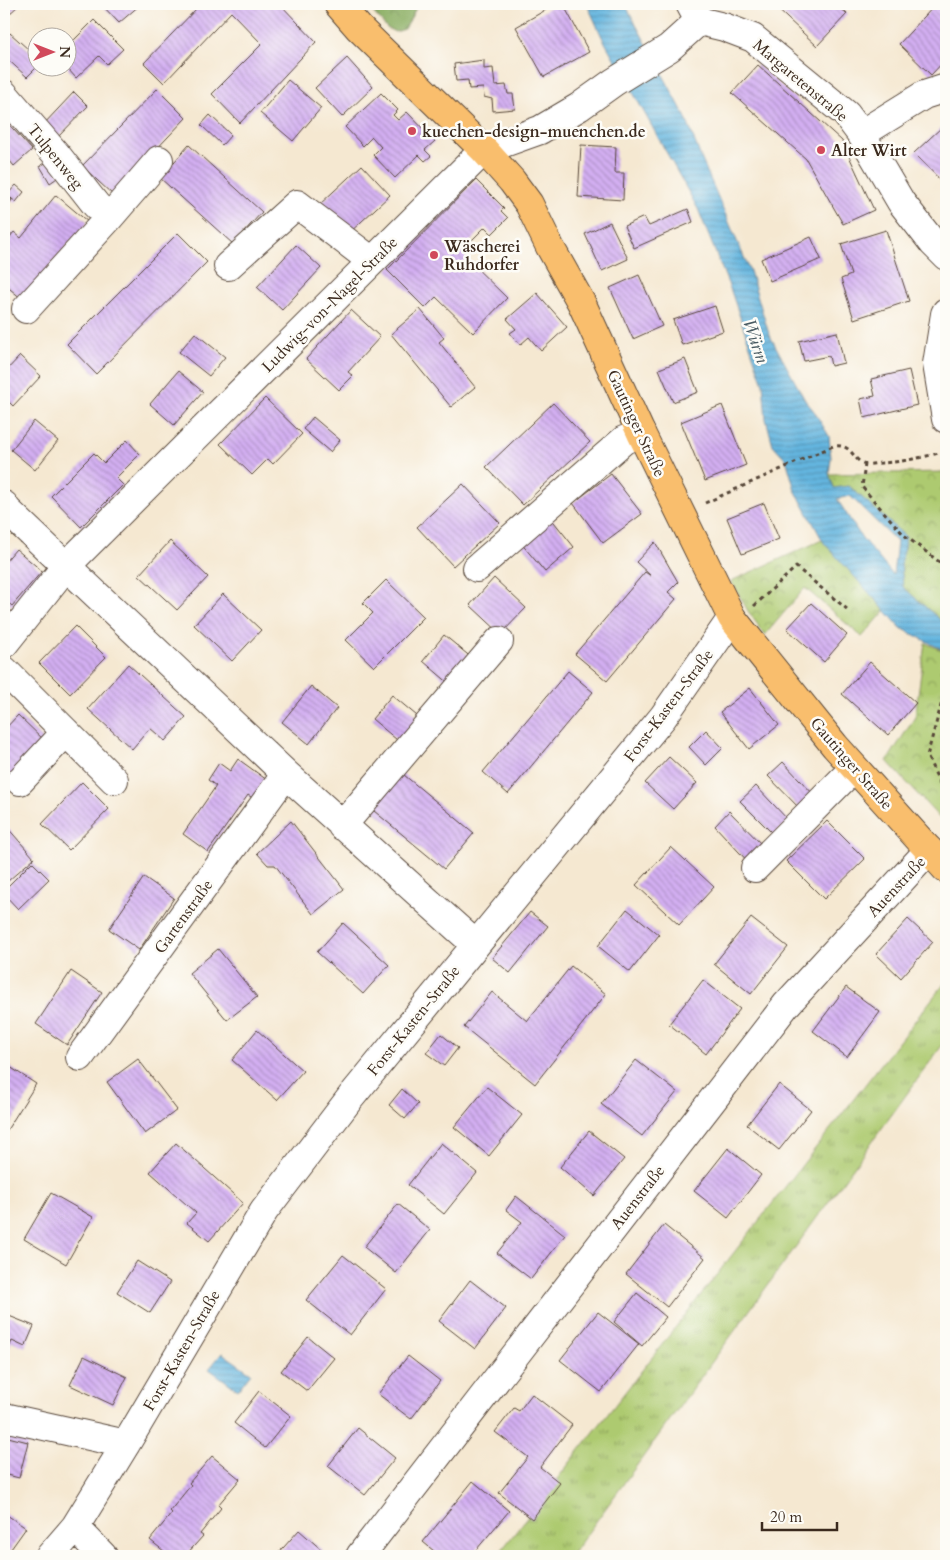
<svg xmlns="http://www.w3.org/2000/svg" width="950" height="1560" font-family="Cardo,serif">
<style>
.grass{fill:url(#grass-tufts);stroke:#747a47}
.forest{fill:url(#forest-crowns);stroke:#626c40}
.park{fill:url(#park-crowns);stroke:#747a47}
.water{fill:url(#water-rules);stroke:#50707e;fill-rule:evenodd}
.building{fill:url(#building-back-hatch)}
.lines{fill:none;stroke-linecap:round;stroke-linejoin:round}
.minor-casing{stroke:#574639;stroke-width:30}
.major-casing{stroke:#574639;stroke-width:30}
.path{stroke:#574639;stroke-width:3;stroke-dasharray:4 4;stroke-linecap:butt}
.minor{stroke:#fff;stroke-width:28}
.major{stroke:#f9be6d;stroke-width:28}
.poi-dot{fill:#d1495b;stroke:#fdfcf7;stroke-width:2}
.labels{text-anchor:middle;stroke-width:5;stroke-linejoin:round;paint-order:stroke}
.street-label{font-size:16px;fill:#3b2a1e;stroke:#fdfcf7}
.poi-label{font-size:16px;font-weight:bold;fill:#3b2a1e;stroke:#fdfcf7;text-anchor:start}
.water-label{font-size:18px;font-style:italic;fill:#495b62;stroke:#fdfcf7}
</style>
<defs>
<pattern id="grass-tufts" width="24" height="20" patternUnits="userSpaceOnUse" patternTransform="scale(1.25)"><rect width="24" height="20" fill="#adca70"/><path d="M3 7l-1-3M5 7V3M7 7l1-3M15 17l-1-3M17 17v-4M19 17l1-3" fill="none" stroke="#8ea45b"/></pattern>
<pattern id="forest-crowns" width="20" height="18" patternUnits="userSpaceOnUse" patternTransform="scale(1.25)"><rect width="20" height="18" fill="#8aae62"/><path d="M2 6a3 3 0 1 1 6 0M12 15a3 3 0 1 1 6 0" fill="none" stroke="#728e50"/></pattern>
<pattern id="park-crowns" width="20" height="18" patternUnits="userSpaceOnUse" patternTransform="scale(1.25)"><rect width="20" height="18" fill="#adca70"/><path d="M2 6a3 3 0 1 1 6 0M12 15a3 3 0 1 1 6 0" fill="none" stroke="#8ea45b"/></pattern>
<pattern id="water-rules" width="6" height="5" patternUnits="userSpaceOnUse" patternTransform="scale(1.25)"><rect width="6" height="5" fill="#64b5df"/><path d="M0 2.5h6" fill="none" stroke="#5493b4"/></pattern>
<pattern id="building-back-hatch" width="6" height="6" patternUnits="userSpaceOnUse" patternTransform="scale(1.25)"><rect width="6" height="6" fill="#d3aff2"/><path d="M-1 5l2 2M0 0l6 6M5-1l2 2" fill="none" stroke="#ac8fc3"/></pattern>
</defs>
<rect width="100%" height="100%" fill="#fdfcf7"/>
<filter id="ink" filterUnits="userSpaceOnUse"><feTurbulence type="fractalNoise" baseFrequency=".02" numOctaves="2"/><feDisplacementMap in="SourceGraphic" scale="10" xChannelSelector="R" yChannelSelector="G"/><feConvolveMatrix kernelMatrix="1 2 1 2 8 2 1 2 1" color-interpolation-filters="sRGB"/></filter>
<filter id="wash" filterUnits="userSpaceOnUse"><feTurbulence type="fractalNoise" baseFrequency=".0096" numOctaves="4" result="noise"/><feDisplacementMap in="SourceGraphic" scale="20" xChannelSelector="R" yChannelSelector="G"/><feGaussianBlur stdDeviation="1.12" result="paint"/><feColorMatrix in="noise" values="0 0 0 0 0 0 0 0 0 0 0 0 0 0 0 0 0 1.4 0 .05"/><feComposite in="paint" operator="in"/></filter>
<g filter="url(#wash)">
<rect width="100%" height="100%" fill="#f5e8d1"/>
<path class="grass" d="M946,981V1040L571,1556H497Z"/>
<path class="forest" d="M366,4H415L416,8L405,29L395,32L387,28Z"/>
<path class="park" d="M946,472V625L903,587L901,564L906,537L849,486L834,488L829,474Z
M822,540L885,611L862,637L805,588L765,635L748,611L731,581Z
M925,643L946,652V825L887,761L915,717Z"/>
<path class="water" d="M587,4H625L685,116L702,160L750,271L769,334L805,400L814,411L829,436L831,458L829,474L834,488L849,486L906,537L901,564L903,587L946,625V650L941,649L901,628L824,543L795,490L786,459L773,445L766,419L763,384L731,291L698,209L602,37ZM850,496L897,542L893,575L862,538L837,499Z
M222,1353L251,1373L238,1390L209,1369Z"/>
<g id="blocks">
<path class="building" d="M4,4H20L6,17L4,15Z
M101,4H141L119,23Z
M197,4H280L316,42L240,123L212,94L262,44L231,12L164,83L144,63L198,7Z
M556,4H563L589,52L544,77L516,27Z
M772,4H836L847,14L817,46Z
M936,4H946V59L931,75L899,44Z
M94,20L123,49L107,64L99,56L76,78L68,69V38H55L62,31L72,42Z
M10,33L38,58V66L27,77L4,56V39Z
M347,58L373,87L342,117L315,88Z
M484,60V69L493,68L495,86L506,85L508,94H513L515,109L493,111L492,99L484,97L483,88L469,89L468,80L456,81L454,64Z
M758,65L842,141L874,210L843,224L806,159L732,93Z
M288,80L321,108L293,141L260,113Z
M157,89L186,118L113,195L82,166Z
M74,92L88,106L56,139L42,126Z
M381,93L398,110L393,115L398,120L407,112L435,141L425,150L431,156L425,161L419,155L395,178L373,155L381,147L372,137L363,146L345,127Z
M210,115L231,135L222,145L201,125Z
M4,119L32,150L14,166L9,160L4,165Z
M942,127L946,130V186L914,153Z
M189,145L262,212L233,244L160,178Z
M581,145L616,147L615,173H624L623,200L578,197Z
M51,160L60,176L50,183L40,166Z
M362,165L390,195L347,235L319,205Z
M476,180L504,208L501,211L508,218L492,234L485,227L463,249L468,253L465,257L507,298L473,333L436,297L425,308L387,270Z
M16,185L24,192L16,202L7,195Z
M5,195L12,200L6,208L4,206V197Z
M56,195L88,222L22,299L4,284V244L14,232L21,238Z
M688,209L693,222L634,248L624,226L644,217L649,226Z
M610,222L628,259L602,271L585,234Z
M886,230L909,301L854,319L841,279L851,275L841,244Z
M178,233L207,262L96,374L67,344Z
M811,237L821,259L770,281L761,259Z
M296,245L321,268L282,310L257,287Z
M639,275L662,326L633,339L610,288Z
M537,293L567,327L541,351L529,337L520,345L510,333L516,329L507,319Z
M715,306L723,331L682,345L673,320Z
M420,309L444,338L439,342L475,387L451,407L391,334Z
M351,310L380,337L348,372L353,376L339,390L306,359Z
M837,332L844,363L831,366L829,356L804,361L799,341Z
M195,333L225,357L209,376L179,352Z
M20,356L41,376L13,406L4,397V373Z
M685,359L698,392L673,402L659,369Z
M909,370L917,405L864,418L860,399L875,396L871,379Z
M178,371L203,392L174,425L150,404Z
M265,398L302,434L273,464L268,459L252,475L220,444Z
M553,403L590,442L523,505L486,467Z
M722,405L746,465L705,481L681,422Z
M313,417L340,440L330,452L303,429Z
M34,421L58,441L35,470L11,450Z
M127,440L140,454L116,478L123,485L81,527L51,496L94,453L104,463Z
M611,474L642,514L603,543L573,503Z
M463,484L500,523L453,566L417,527Z
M764,503L779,539L742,554L727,518Z
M550,517L574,547L545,572L520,542Z
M170,541L208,577L177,610L139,575Z
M655,542L678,582L668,592L676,599L607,681L575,654L645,572L651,576L636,562Z
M16,549L42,571L12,606L4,599V563Z
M494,578L526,608L501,634L470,605Z
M386,580L424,617L374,667L346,640L373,613L363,603Z
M223,594L261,630L232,661L194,625Z
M811,603L847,635L824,662L787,629Z
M75,626L106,657L70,694L39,663Z
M444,635L473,659L451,685L423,661Z
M870,662L916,703L888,735L842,694Z
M128,664L186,717L165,741L150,728L132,749L88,709Z
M568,671L593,692L508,794L483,772Z
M311,686L337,708L309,744L282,722Z
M750,688L779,725L749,749L720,712Z
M392,695L423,721L403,745L372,719Z
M18,715L46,742L7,783L4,780V730Z
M706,730L723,748L706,765L689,747Z
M669,757L697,783L673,809L645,783Z
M238,759L267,780L254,799L248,795L208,852L183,834L216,786L208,780L219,763L230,771Z
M783,762L816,797L802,811L768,776Z
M398,770L474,833L444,869L368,806Z
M82,782L109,809L69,850L42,824Z
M756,786L789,821L774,835L740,801Z
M729,811L767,850L751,865L715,826Z
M291,821L344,889L313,914L275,865H268L257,853Z
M827,821L865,859L824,899L786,861Z
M6,826L34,858L8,881L4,877V827Z
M671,847L714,887L679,925L636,885Z
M32,862L49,879L18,909L4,894V890Z
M144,877L174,898L139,950L109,929Z
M627,909L659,935L630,972L598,946Z
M530,912L548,926L510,973L492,958Z
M751,918L788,947L751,994L714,964Z
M908,919L933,942L901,978L876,954Z
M343,923L389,965L363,994L317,952Z
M218,949L257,997L227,1020L189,973Z
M571,966L606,994L535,1084L464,1027L492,992L527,1021Z
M71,971L102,992L67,1045L36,1024Z
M703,980L740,1009L706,1054L669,1024Z
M846,987L880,1012L847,1057L813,1031Z
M257,1030L303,1071L277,1100L232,1060Z
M441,1034L458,1048L444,1066L426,1053Z
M138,1059L177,1110L145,1134L107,1082Z
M636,1060L677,1092L642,1136L601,1104Z
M7,1065L36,1084L7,1130L4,1128V1071Z
M779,1084L811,1110L779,1150L747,1125Z
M487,1087L522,1115L489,1156L454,1127Z
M402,1089L418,1104L405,1119L389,1105Z
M589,1131L624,1159L594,1196L560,1167Z
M176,1143L243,1203L209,1241L187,1223L196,1213L150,1172Z
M441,1143L477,1173L444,1214L408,1185Z
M728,1148L761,1175L728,1218L694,1191Z
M51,1193L93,1217L66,1264L24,1239Z
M516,1196L565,1235L531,1279L497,1253L522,1222L506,1210Z
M398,1204L430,1230L396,1273L364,1247Z
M664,1225L705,1258L667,1307L626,1274Z
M343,1255L386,1289L350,1335L306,1300Z
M137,1261L170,1282L150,1313L117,1292Z
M470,1280L506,1308L475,1349L439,1321Z
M637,1293L666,1317L642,1346L614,1322Z
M598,1312L639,1344L601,1392L560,1360Z
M4,1314L34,1326L25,1347L12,1341L6,1354L4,1353Z
M308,1337L334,1358L307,1391L281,1371Z
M84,1356L127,1377L113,1405L70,1385Z
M408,1356L440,1381L411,1419L378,1394Z
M259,1391L291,1416L265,1448L234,1423Z
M532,1394L572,1425L540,1467L560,1483L532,1519L499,1493L528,1457L495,1432L514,1408L519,1411Z
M358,1428L395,1458L365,1495L328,1466Z
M4,1436L28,1442L19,1478L4,1474Z
M212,1456L240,1479L218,1505L221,1508L200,1534L203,1536L185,1556H170L150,1540L172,1513L170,1511L191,1485L189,1483Z
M473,1481L509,1511L471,1556H440L423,1542Z
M4,1513L26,1528L6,1556H4Z
M299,1530L323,1551L319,1556H276Z"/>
</g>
</g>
<g filter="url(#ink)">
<use href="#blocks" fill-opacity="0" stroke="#574639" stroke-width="1"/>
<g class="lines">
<defs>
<path id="minor" d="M690,4L699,21L724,27L753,38L846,114L861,134L901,202L933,243L946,256
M4,94L56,154L96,205L109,218
M861,134L924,95L946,88
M228,266L297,204L372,261
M26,309L109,218L159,160
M946,312L945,314L937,364L946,419
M4,505L7,510L286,774L475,944
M477,568L624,440L641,433
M4,644L66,566L484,150L540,130L579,107L614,82L669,48L699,21
M4,670L114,780
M20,781L66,732
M342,826L499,641
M755,868L854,768
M80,1057L286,774
M4,1417L126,1444
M75,1527L103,1556
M50,1556L75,1527L126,1444L264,1211L351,1097L663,717L732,618
M360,1556L786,1005L929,850"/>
<path id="major" d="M338,4L359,28L484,150L512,181L529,204L550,247L582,304L641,433L732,618L835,746L946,869"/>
</defs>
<use href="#minor" class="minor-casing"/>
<use href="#major" class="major-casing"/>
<path class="path" d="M865,464L862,487L904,535L946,567
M705,503L833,446C854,443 852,462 866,464C870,465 876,463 881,463C903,462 925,457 946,451
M754,606L796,567L848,610
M946,698L942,702L927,756L946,796"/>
<use href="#minor" class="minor"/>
<use href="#major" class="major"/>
</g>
</g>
<g class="poi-dot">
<circle cx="412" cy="131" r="5"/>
<circle cx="821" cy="150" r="5"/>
<circle cx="434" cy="255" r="5"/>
</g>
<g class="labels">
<g class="street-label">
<text transform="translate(801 80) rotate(40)" y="6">Margaretenstraße</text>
<text transform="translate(56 156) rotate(51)" y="6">Tulpenweg</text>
<text transform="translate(329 304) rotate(-45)" y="6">Ludwig-von-Nagel-Straße</text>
<text transform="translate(637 423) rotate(65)" y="6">Gautinger Straße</text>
<text transform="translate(668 705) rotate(-53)" y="6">Forst-Kasten-Straße</text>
<text transform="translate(852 763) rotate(49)" y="6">Gautinger Straße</text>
<text transform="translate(896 886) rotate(-47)" y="6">Auenstraße</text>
<text transform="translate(183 916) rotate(-54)" y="6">Gartenstraße</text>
<text transform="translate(413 1020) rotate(-51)" y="6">Forst-Kasten-Straße</text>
<text transform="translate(637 1197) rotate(-52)" y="6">Auenstraße</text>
<text transform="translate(181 1350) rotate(-60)" y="6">Forst-Kasten-Straße</text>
</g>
<g class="poi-label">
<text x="422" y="137">kuechen-design-muenchen.de</text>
<text x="831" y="156">Alter Wirt</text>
<text x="444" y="252">Wäscherei<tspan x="444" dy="18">Ruhdorfer</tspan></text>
</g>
<g class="water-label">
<text transform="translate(756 341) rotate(71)" y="6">Würm</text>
</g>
</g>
<rect width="950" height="1560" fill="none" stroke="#fdfcf7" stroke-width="20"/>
<g transform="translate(52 52) rotate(90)"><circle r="24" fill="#fdfcf7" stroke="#afa8a0"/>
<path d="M0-4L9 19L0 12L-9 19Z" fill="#d1495b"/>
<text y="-8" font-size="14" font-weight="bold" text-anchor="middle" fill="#3b2a1e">N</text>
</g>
<path d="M762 1522v8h75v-8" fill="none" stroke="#3b2a1e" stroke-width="2.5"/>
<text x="770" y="1522" font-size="15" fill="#3b2a1e" stroke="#fdfcf7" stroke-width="4" paint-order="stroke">20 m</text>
</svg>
